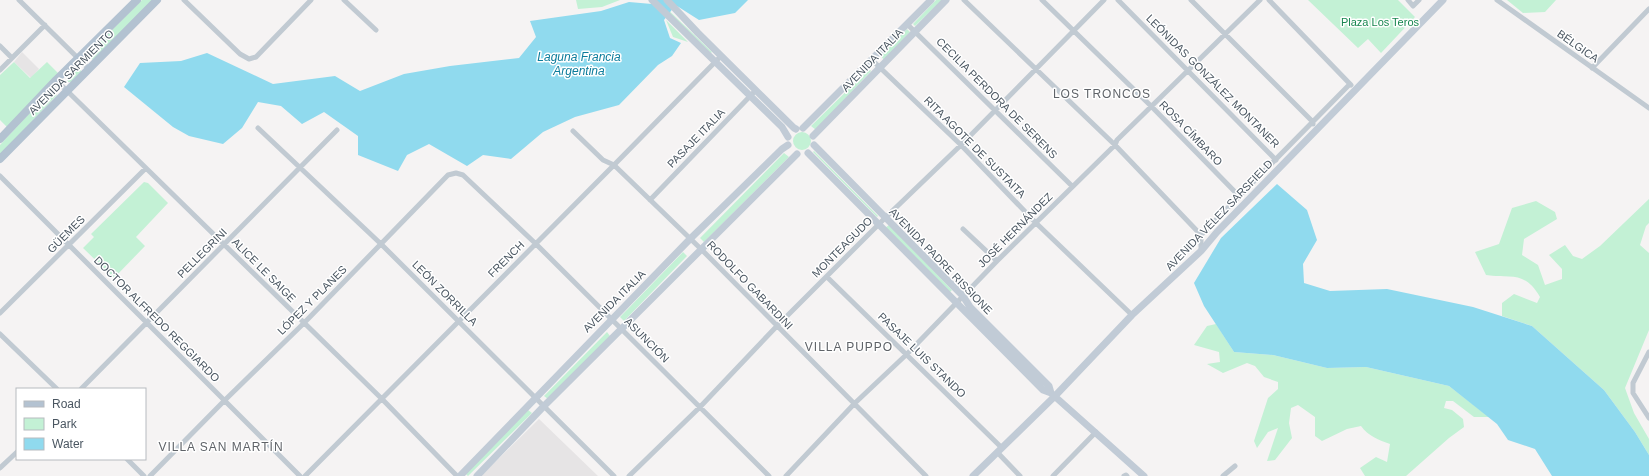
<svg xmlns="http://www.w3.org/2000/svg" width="1649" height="476" font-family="Arial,sans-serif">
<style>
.education{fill:#e6e4e5}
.green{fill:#c3f1d5}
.water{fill:#90daee}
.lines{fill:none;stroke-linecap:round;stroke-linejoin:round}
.street{stroke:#c1cad2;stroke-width:5}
.secondary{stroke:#c1cbd6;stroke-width:7}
.primary{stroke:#b3c2d1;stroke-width:8}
.labels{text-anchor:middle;stroke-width:3;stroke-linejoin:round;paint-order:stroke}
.park-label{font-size:11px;fill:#17864f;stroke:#fff}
.street-label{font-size:11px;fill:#4a5661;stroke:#fff}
.water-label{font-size:12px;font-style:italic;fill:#0c7c9b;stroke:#fff}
.neighbourhood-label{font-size:12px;letter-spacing:1px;fill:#5f6368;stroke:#fff}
</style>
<rect width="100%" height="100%" fill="#f5f3f3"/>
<path class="education" d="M22,52L39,69L31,78L14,62Z
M539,419L598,476H481Z"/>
<path class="green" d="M142,0H153L93,60L87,55Z
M576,0H620L602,7L578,9Z
M656,0H658L712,52L711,53Z
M936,0H942L915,26L913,24Z
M1308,0H1398L1415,17L1381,53L1368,39L1358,48Z
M1507,0H1556L1545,12L1523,13Z
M666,20L688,42L673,37Z
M907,29L910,32L884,60L881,56Z
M14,62L30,78L47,62L59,74L7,127L0,120V75Z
M76,67H78L82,72L71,82H68L66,78Z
M869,69L871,71L816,130L811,126Z
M51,90L57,95L0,155V145Z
M793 141a9 9 0 1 1 18 0a9 9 0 1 1-18 0Z
M814,151L878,216L877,217L813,152Z
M784,153L789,157L704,242L700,238Z
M144,182L148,183L168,203L136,237L145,246L114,278L83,248L94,237L91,234Z
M1649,199V223L1646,226L1640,245L1649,253V330L1625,388L1634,413L1649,439V455L1635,432L1604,390L1532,326L1502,316V303L1514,294L1537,303L1540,297C1524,270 1512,279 1486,275L1475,252L1499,244L1512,208L1536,201L1555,212L1557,219L1524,239L1522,255L1538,265L1545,285L1562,279V269L1549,255L1565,245L1573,256L1582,259L1600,246Z
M889,225L952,290L950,292L885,228Z
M683,252L687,256L624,321L620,317Z
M1216,324L1234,352L1273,355L1327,368L1366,367L1449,386L1489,417H1474L1453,401H1446L1444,408L1452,410L1463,419L1464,427L1449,438L1406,476H1365L1360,468L1376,457L1387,462L1390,444C1379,440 1368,436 1361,426L1347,429L1322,441L1315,436V417L1298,405L1291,408L1289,423L1292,438L1275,460L1267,461L1278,428L1268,432L1257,448L1254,441L1268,398L1278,389V382L1264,377L1255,366L1247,363L1223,373L1207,364L1220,362L1219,352L1194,345L1207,326Z
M607,332L610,336L548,399L544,396Z
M528,410L532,413L468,476L465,473Z"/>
<path class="water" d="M657,0H748L735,13L699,20L677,6L674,7L664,20L670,38L681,43L672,56L658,65L619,105L575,117L543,132L511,159L483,155L467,166L429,144L407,155L398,171L358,155V136L324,112L302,124L281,106L258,102L242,128L223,144L189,136L173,127L124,87L140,63L181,61L207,53L273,84L335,76L360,91L404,74L450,66L519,58L536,37L530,21L601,11L629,2L652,4Z
M1277,184L1307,210L1317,240L1303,264L1304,283L1330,291L1387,289L1473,307L1532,326L1604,390L1635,432L1649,455V476H1552L1535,449L1508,440L1497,424L1449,386L1366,367L1327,368L1273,355L1234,352L1204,306L1194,283L1221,238Z"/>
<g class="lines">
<path class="street" d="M19,0L89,69
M184,0L240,54L249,59L256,57L311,0
M344,0L376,30
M964,0L1115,145L1201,235V251
M1042,0L1151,106L1239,196
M1118,0L1276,160
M1191,0L1313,122V124
M1269,0L1351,85
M1408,0L1413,6L1419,0
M1497,0L1649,108
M907,24L1072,186
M0,46L12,58
M872,60L961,145L1036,223L1132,315
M1592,68L1649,9
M0,70L45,25
M56,80L382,399L457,476
M258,128L381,244L614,476
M573,131L603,160L614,165L702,250L926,476
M0,176L300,476
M650,200L756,90
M963,229L997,261
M1201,235L1350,84
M827,277L1002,448
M0,313L146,168
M0,334L57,389
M1649,352L1633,383V393L1649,418
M81,389L337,130
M997,452L1020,476
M127,459L144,476
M0,468L17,452
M150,476L225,400L304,323L448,175L456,173L463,175L536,244L769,476
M305,476L614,165L721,56
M629,476L700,407L776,327L885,218L961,145L1104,0
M786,476L855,403L907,354L997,261L1115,145L1117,140L1260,0
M1053,476L1096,432
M1124,476L1126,475L1127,476
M1223,476L1235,466"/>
<path class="secondary" d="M652,0L782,127L788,137
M667,0L698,33L794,128L796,129
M803,128L931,0
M813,136L946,0
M814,145L963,296L970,307L1049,386L1051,393
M808,153L1043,390L1051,393L1144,476
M460,476L690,239L782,149L788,145
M477,476L544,406L797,154
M973,476L1055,396L1132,315L1201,251L1217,232L1443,0"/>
<path class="primary" d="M0,139L56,80L137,0
M0,159L157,0"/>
</g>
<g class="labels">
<g class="park-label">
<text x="1380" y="26">Plaza Los Teros</text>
</g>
<g class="street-label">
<text transform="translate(1578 46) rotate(35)" y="4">BÉLGICA</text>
<text transform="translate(872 60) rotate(-46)" y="4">AVENIDA ITALIA</text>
<text transform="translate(71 72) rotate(-45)" y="4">AVENIDA SARMIENTO</text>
<text transform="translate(1213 81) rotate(45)" y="4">LEÓNIDAS GONZÁLEZ MONTANER</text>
<text transform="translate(997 98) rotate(45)" y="4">CECILIA PERDORA DE SERENS</text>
<text transform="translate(1191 133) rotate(46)" y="4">ROSA CÍMBARO</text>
<text transform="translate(696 138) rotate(-46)" y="4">PASAJE ITALIA</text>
<text transform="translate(975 147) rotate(45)" y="4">RITA AGOTE DE SUSTAITA</text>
<text transform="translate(1219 215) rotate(-46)" y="4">AVENIDA VÉLEZ SARSFIELD</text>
<text transform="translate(1015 230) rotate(-45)" y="4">JOSÉ HERNÁNDEZ</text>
<text transform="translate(66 234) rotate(-45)" y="4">GÜEMES</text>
<text transform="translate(842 247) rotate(-45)" y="4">MONTEAGUDO</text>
<text transform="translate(202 253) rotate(-45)" y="4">PELLEGRINI</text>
<text transform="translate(506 259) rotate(-45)" y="4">FRENCH</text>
<text transform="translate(941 261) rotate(46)" y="4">AVENIDA PADRE RISSIONE</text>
<text transform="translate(264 270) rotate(45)" y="4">ALICE LE SAIGE</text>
<text transform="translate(750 285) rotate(46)" y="4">RODOLFO GABARDINI</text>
<text transform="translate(445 293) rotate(45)" y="4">LEÓN ZORRILLA</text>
<text transform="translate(312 300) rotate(-45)" y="4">LÓPEZ Y PLANES</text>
<text transform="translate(614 301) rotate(-45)" y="4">AVENIDA ITALIA</text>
<text transform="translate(157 319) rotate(45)" y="4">DOCTOR ALFREDO REGGIARDO</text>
<text transform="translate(647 340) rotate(45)" y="4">ASUNCIÓN</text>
<text transform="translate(922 355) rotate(44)" y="4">PASAJE LUIS STANDO</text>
</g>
<g class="water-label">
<text x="579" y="61">Laguna Francia<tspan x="579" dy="14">Argentina</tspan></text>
</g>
<g class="neighbourhood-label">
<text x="1102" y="98">LOS TRONCOS</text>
<text x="849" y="351">VILLA PUPPO</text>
<text x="221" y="451">VILLA SAN MARTÍN</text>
</g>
</g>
<rect x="16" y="388" width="130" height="72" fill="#ffffff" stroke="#b7bbc0"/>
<rect x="24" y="401" width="20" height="6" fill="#b3c2d1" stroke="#b7bbc0"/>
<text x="52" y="408" font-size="12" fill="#4a5661">Road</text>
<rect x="24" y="418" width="20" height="12" fill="#c3f1d5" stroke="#b7bbc0"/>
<text x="52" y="428" font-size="12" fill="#4a5661">Park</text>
<rect x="24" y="438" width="20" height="12" fill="#90daee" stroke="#b7bbc0"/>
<text x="52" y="448" font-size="12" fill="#4a5661">Water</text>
</svg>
